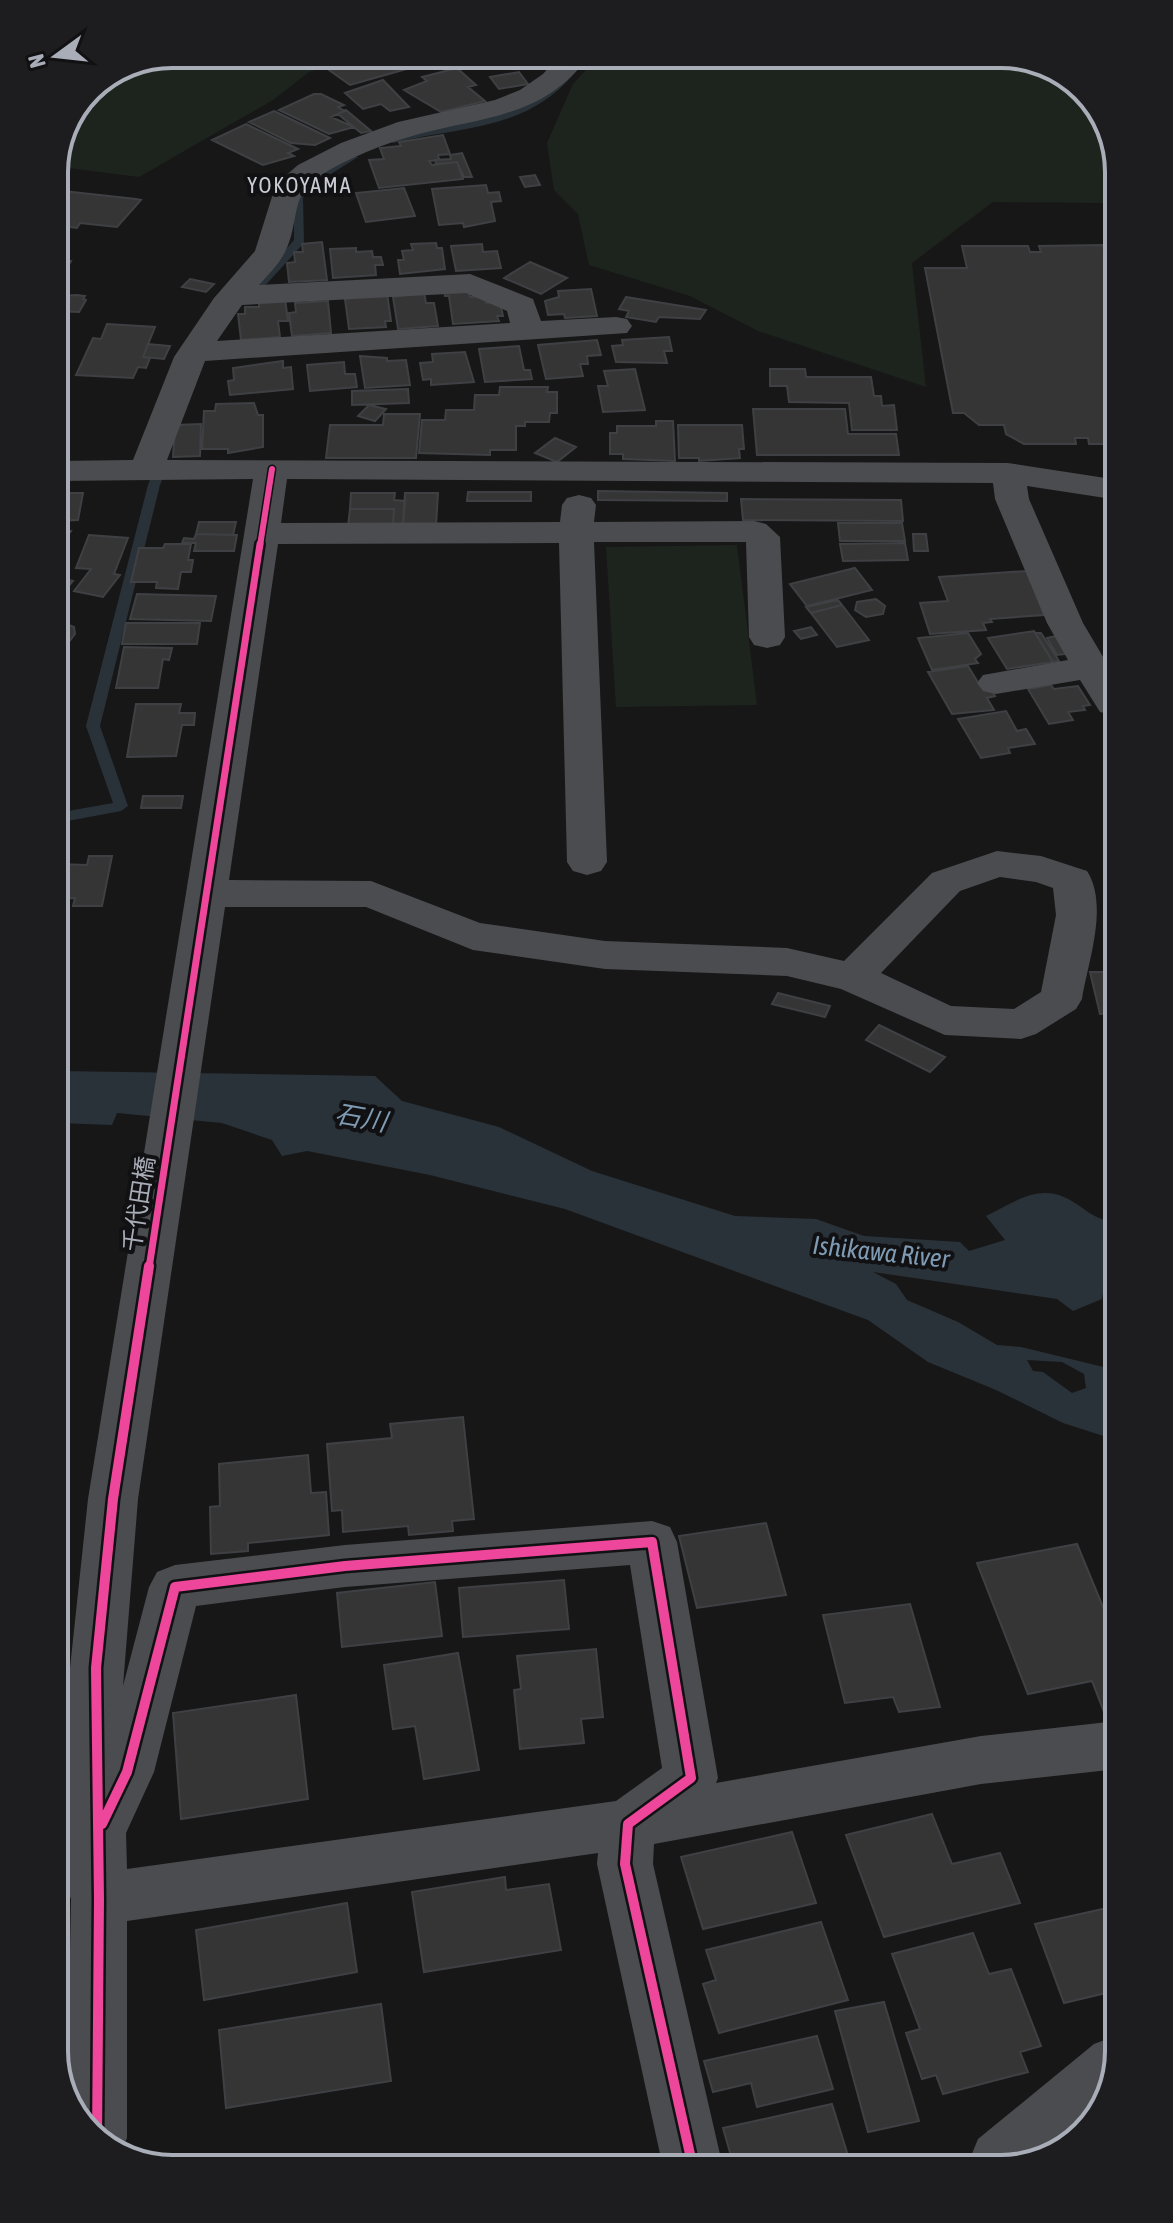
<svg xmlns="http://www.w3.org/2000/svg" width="1173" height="2223" font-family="'Asap Condensed','Noto Sans JP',sans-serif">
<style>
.green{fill:#1d241e}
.water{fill:#2a3239;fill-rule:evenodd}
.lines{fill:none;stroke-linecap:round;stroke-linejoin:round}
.stream{fill:#2a3239;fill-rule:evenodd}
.building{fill:#353536;stroke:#3f4043;stroke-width:2}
.minor{fill:#4b4c50;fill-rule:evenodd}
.cycleway-far2-casing{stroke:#111113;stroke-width:9}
.cycleway-far1-casing{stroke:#111113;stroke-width:12}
.cycleway-casing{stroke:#111113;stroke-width:15}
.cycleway-far2{stroke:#ed469a;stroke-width:6}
.cycleway-far1{stroke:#ed469a;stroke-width:7}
.cycleway{stroke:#ed469a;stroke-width:10}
.labels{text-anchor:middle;stroke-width:8;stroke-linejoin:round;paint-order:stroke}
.far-neighbourhood-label{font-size:22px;letter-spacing:2px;fill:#c9ccd4;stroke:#111113}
.street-label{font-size:24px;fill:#a8adb8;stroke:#111113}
.water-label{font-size:26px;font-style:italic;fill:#7f9bb3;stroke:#111113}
.rim{fill:none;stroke:#a8adb8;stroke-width:4}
</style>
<rect width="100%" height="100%" fill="#171717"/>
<path class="green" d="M172,54H362L309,72L273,100L139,177L54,166L89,88Z
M601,54H1009L1067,74L1110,126V203L993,202L912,263L926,387L758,331L690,296L589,265L578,214L554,190L547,143L573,84Z
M737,545L757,705L616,707L606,547Z"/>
<path class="water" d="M58,1071L375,1076L402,1101L499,1127L592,1171L735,1216L816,1219L864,1236L960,1242L969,1251L1005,1240L986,1216C1018,1200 1042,1181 1075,1203C1090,1213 1097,1220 1115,1222V1230L1106,1234L1115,1249V1277L1105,1282L1102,1299L1073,1311L1057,1299L873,1272L896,1284L907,1300L958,1322L997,1345L1021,1347L1116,1370V1440L1063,1423L996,1390L928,1362L868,1320L565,1209L430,1175L307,1151L282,1156L272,1140L222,1123L117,1113L112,1125L59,1123ZM1027,1360L1062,1362L1084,1374L1086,1388L1072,1393L1043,1372L1033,1371Z"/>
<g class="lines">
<path class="stream" d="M574,65L579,68C528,132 466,125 393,143L388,140L418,131L510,112L531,102Z
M349,155L358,157L323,179L303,198L304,243L250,302H242V298L294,240V195L315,175Z
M163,458L169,462L160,485L100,726L128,806L121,811L57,823V813L113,803L86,726L148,485L157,462Z"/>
</g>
<path class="building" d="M374,54H400L417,66L350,85L329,70Z
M494,54H553L547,55L550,59L526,63L523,60L514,61L510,56L498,59Z
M457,68L476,85L468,87L485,101L441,112L404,90L427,81L422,77Z
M519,72L528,84L499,89L490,77Z
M383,80L409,107L390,111L381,104L363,109L345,93Z
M314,94H321L344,105L338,107L345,111L331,117L354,127L329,134L279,110Z
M346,110L371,131L361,133L338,114Z
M274,111L330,138L315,145L291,143L249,122Z
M246,124L298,149L288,153L294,156L263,165L212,140Z
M443,135L450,154L438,155L439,160L429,161L432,165L457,162L463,179L379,188L369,160L384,159L380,148L401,146L399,142Z
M462,153L472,177H464L457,162L436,164L435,160L451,159L450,155Z
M535,175L540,185L525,187L520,177Z
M486,185L488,193L499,192L501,201L491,202L495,221L464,227L463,223L439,225L432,189Z
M404,188L415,216L366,222L356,193Z
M54,190L136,199L141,200L117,227L80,223L77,228L55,225Z
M322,242L327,280L289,282L287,263L295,262L294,252H303L302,244Z
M436,243L437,248H442L445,269L400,274L398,260H404L402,251L413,250L411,244Z
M482,244L483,252L497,251L501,268L456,271L451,246Z
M1103,245L1107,259H1110L1111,444H1089L1088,438H1075L1076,444H1024L1006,434L1004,425H979L964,413H953L925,268H967L962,246H1028L1030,252H1041L1039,246Z
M356,248V252L372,251L373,257H381L383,265H375L376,275L333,278L330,249Z
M55,259L71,261L60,280H55Z
M530,262L567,278L541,294L504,278Z
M190,279L214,284L206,292L182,287Z
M469,289L470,297L484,296L486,303L500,302L503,316H497L499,321L453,324L449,296H445L444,291Z
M591,289L597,316L565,318L564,314L548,315L545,301L559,297L558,291Z
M387,293L391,321H385L386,327L349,329L345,299Z
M424,293L426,303H434L438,326L398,329L393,297Z
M77,295L85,296L83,299L86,300L79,312L55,311V296Z
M626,297L706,310L700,319L659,317L656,322L626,317L629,311L619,309Z
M285,299L288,321H278L280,337L241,340L238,314H245V307H259V300Z
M328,301L331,333L292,336L289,313L296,312L295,303Z
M107,324L155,327L143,357L150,358L146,368L138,367L133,378L76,375L93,338L101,339Z
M669,337L672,351H664L667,363L616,362L612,346L623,345L622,340Z
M597,340L601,355L587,356L588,364H580L583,376L546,379L538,345Z
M148,344L170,346L164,359L143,357Z
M519,346L524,370H530L532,379L485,382L479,349Z
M465,352L474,382L431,385V379L423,380L420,363L433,362L432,354Z
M360,356L387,358V361L406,360L410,385L365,388Z
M283,361V368L291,367L293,389L230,395L228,381L234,380L233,368Z
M344,362L345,374H355L357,387L310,391L307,365Z
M635,369L645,410L603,412L598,386H608L604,371Z
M770,369H805L806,377H871L874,396H881L882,406L894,405L897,430H852L849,403L789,402L787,386H770Z
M500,387H548L547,392H557V413H550L549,422H525V426H516V450H490V455L419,453L422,420H445L446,410H474L475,395H499Z
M408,389L409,403L352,405V391Z
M254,403L258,415H263V447L228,453V449H202L204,411H215L216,404Z
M369,405L386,409L375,421L358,416Z
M753,409H845L848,434H896L899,455H757Z
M384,414H420L416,458H326L330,425H383Z
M656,421H673L675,461L623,459V454H610V433H617V426H656Z
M201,424L200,456L173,457L175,425Z
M678,425H742L744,449H739L740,458L699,461V458H679Z
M555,438L576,447L557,462L535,453Z
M598,491L727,493V501L598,500Z
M468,492H531V501H467Z
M56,493H83L78,520L56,521Z
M351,493H395L394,500L405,501L403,526H393L394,509H350Z
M405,493H438L436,526H403Z
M741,499L901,500L903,521L743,520Z
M350,509H394L393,526H348Z
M199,522H236L233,535L196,534Z
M838,523H902L905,541H840Z
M56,529L71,531L58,549L65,550L56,562Z
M196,534L237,535L234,551H194L196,543H182L184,538L194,539Z
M913,534H926L928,551H914Z
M89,535L128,538L114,574L120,575L103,597L74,591L91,569L76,568Z
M905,543L908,560L843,561L840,544Z
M165,544H191L188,560H193L191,572H181L178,589L156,588L157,582H131L139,548H163Z
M855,568L872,590L807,606L790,584Z
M1027,571L1044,615L990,619L992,622L983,623L986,630L930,634L920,603L948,601L939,577Z
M58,578L73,581L63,593L56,592Z
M137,594L216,596L211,621L130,619Z
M876,599L885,606L883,614L866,617L855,610L857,602Z
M838,600L842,605L811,613L806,607Z
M842,605L869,640L837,647L811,613Z
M56,620L74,627L75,634L68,643L56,641Z
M126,623H200L197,644H122Z
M811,627L817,635L801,639L794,631Z
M1034,631L1053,662L1007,669L988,638Z
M968,633L981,654L975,659L978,663L932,670L918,638Z
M1035,633H1041L1059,661L1053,662Z
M1057,636L1066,654L1057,655L1047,638Z
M124,647L172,648L169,660L163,659L158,688H116Z
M968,666L979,684L987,683L995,696L987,698L994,710L952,714L928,672Z
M1051,685L1054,689L1078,686L1090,705L1083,706L1085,710L1068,712L1073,720L1049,724L1028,689Z
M136,704H181L179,713H195L194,725H182L176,756L127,757Z
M1006,711L1017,731L1026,729L1035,744L1008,748L1010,753L981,758L958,719Z
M143,796H183L181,808H141Z
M89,856H112L102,906H73L75,898L58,899L57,864L87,865Z
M1090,972H1114V1013L1100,1014Z
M778,993L830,1006L825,1017L772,1004Z
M879,1025L945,1057L930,1072L866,1040Z
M463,1417L474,1519L452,1521L453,1531L409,1535L408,1526L343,1532L342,1510L332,1511L327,1444L392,1438L390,1424Z
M308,1455L311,1493L326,1492L329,1535L248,1543V1551L211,1554L210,1507L220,1506L219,1464Z
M766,1523L786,1595L697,1608L679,1536Z
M1077,1544L1117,1641V1709L1104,1712L1092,1681L1028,1694L977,1563Z
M564,1580L569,1629L463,1637L459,1588Z
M435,1582L442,1636L342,1647L337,1593Z
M910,1604L940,1707L899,1712L893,1697L845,1703L823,1615Z
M596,1649L603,1717L581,1719L584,1743L520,1749L514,1690L521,1689L517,1656Z
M458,1653L479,1770L424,1779L415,1726L393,1729L384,1665Z
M296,1695L308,1799L181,1819L173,1713Z
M932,1814L952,1864L1000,1853L1020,1903L884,1937L846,1835Z
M792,1832L816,1903L703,1929L681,1857Z
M505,1877L506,1890L549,1884L561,1950L424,1972L412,1892Z
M347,1903L357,1972L204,2000L196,1930Z
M1112,1907L1118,1923L1119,1990L1064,2003L1035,1924Z
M821,1922L848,2000L719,2033L703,1984L716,1980L706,1950Z
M973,1933L989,1974L1011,1969L1041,2046L1020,2052L1028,2072L943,2094L936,2075L922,2079L906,2033L920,2029L892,1954Z
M884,2002L919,2121L868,2132L835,2011Z
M381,2004L391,2081L226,2108L219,2030Z
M817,2036L833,2089L757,2107L751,2083L713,2092L704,2061Z
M832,2104L850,2162L733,2163L723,2128Z"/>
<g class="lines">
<path class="minor" d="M561,54H590C546,117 487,116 419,134C386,143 347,158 318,177C289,197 300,223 285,252C279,264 268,275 259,285L470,274L533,299L541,321L616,317L627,319L632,326L627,333L205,361L167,460L1008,463L1112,479V499L1027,486L1029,499L1083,623L1112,672L1113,715L1100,712L1080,680L996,694L983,691L977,683L983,675L1068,660L1047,623L995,499L993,483L287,479L281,523L560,522L562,505L567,498L579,495L591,498L596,505L594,522L754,521L766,524L780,537L785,637L780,645L767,648L754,645L749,637L746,542H594L607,862L601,871L587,875L573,871L567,862L559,543L278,544L229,880L371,881L480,923L605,941L787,948L844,961L932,873L997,851L1041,856L1087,871C1109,905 1088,962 1082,999L1076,1009L1036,1034L1021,1039L945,1035L841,989L787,976L605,969L473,950L366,907H225L138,1499L123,1686L149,1587L157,1572L175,1565L345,1545L652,1521L670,1527L677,1542L718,1778L716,1783L981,1736L1117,1721L1118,1769L981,1784L654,1844L653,1864L722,2163H662L597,1864L598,1853L127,1921V2138L120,2154L106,2149L67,2102L71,1899L62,1877V1781L70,1784V1668L88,1499L253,479L56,481V461L133,460L174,357L214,298L255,251L276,184L298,165L341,143L398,122L495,100L520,90L543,74ZM466,293L507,311L510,323L217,341L242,305ZM1000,877L1036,882L1053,888L1056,915L1041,992L1014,1009L951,1006L881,973L960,891ZM630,1565L662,1768L616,1801L127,1869L126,1833L154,1772L196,1606L345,1587Z
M1115,2036L1119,2037V2052L1100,2114L1046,2160L969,2161L978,2139L1094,2044Z"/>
<defs>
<path id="cycleway-far2" d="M260,546L272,469"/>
<path id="cycleway-far1" d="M149,1268L260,544"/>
<path id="cycleway" d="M102,1824L127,1772L175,1587L345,1566L652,1542L691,1778L628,1824L625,1864L692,2163
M97,2138L99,1899L96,1668L113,1499L149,1266"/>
</defs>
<use href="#cycleway-far2" class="cycleway-far2-casing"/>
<use href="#cycleway-far1" class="cycleway-far1-casing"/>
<use href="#cycleway" class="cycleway-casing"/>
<use href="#cycleway-far2" class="cycleway-far2"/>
<use href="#cycleway-far1" class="cycleway-far1"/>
<use href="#cycleway" class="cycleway"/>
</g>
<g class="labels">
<g class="far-neighbourhood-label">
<text x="300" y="193">YOKOYAMA</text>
</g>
<g class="street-label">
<text transform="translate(139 1204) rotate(-81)" y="8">千代田橋</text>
</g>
<g class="water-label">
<text transform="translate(361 1118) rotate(10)" y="9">石川</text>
<text transform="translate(881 1252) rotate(6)" y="9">Ishikawa River</text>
</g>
</g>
<path d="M0 0H1173V2223H0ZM172 68H1001A104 104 0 0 1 1105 172V2051A104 104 0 0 1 1001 2155H172A104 104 0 0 1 68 2051V172A104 104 0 0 1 172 68Z" fill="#1d1d20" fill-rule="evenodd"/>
<path class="rim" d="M172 68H1001A104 104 0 0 1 1105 172V2051A104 104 0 0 1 1001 2155H172A104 104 0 0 1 68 2051V172A104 104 0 0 1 172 68Z"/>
<g transform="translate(56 56) rotate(255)" stroke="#111113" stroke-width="6" paint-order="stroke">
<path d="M0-6L14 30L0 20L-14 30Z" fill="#a8adb8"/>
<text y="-12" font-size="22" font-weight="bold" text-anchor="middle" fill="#a8adb8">N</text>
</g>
</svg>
